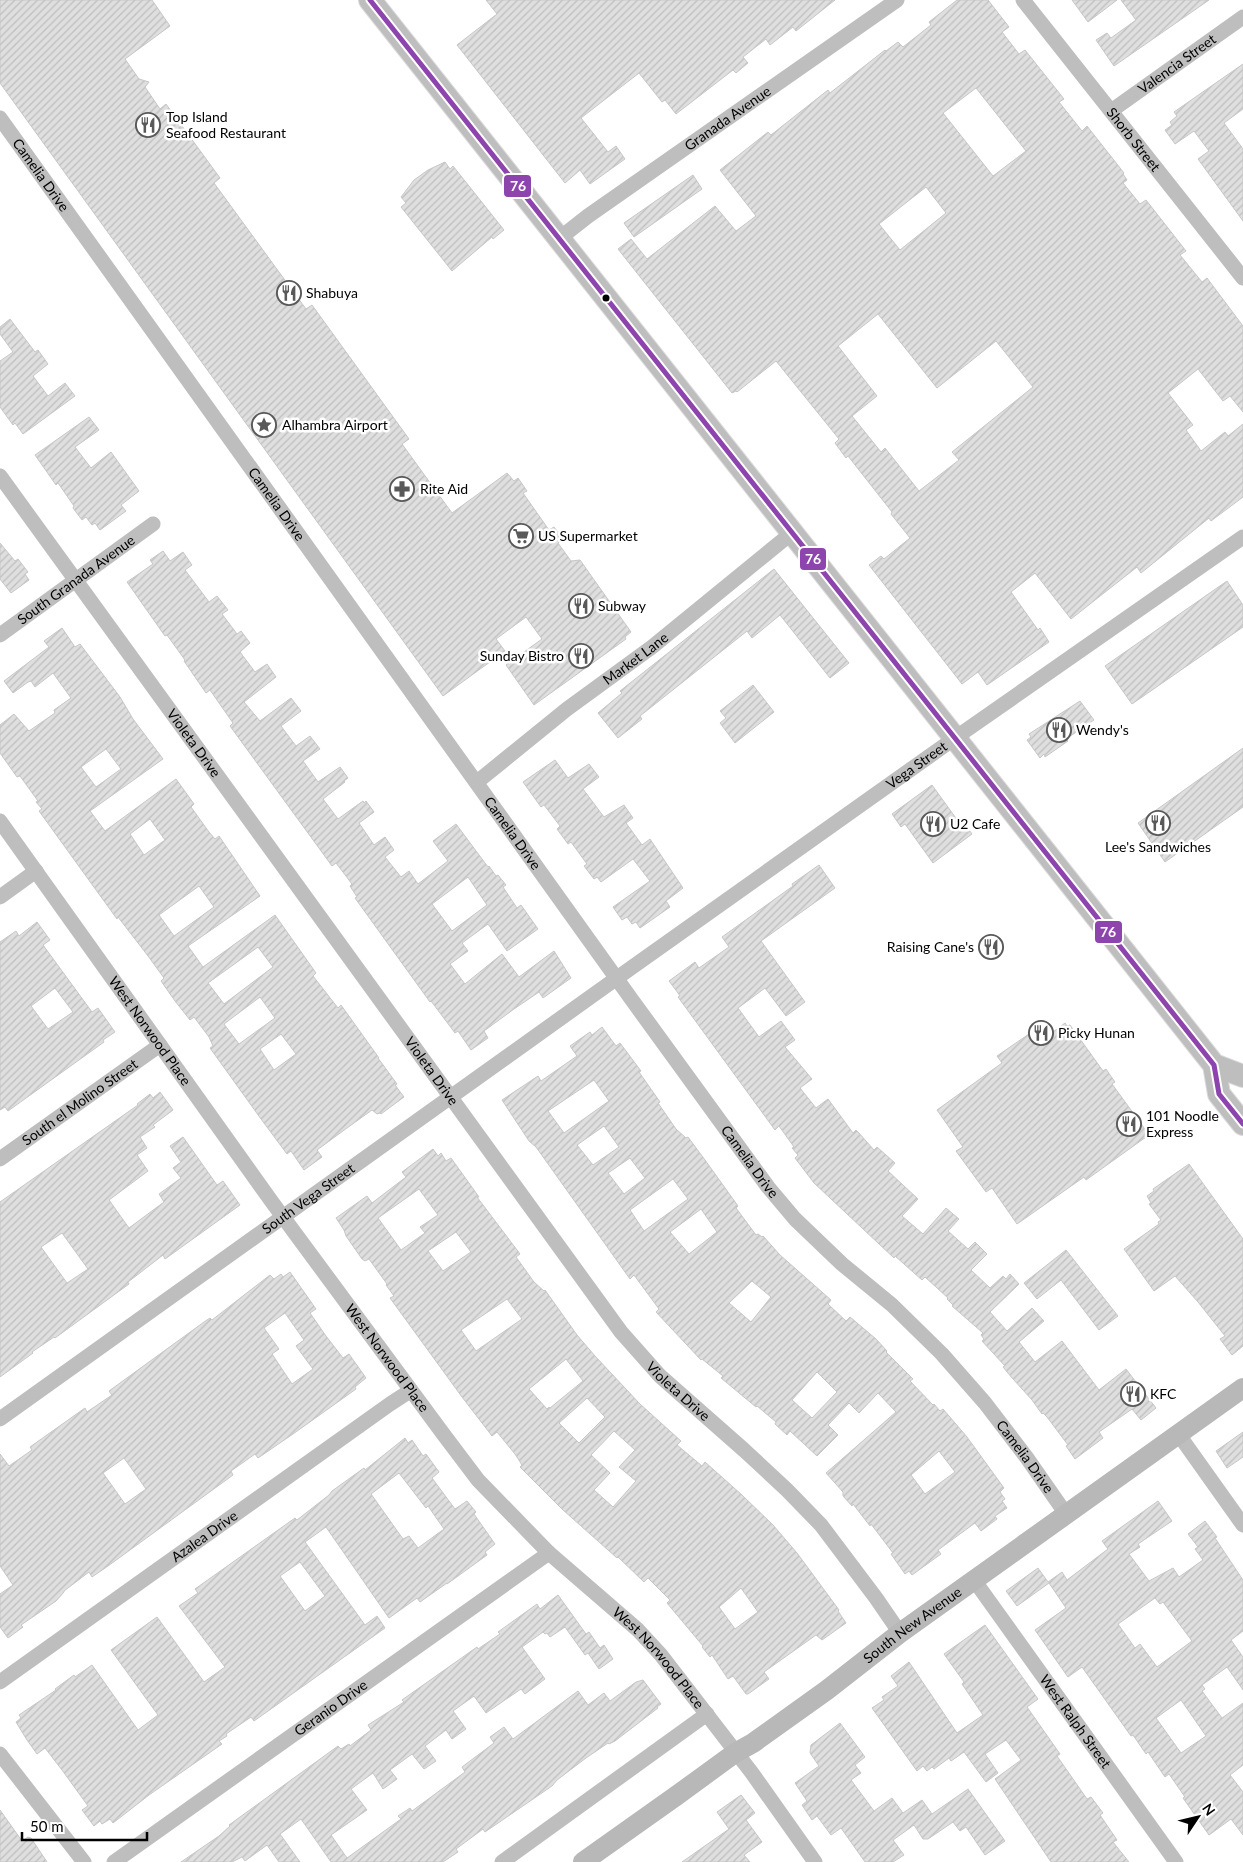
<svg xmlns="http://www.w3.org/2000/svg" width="1243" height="1862" font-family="Lato,sans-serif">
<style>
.building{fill:url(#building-hatch);stroke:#c7c7c7;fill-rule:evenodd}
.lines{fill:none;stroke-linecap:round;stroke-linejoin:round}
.primary-casing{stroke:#dbdbdb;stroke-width:24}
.minor{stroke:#bebebe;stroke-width:15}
.secondary{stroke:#b8b8b8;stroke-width:20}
.primary{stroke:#bebebe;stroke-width:22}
.bus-1-casing{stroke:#fff;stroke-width:9}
.bus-1{stroke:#8e44ad;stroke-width:5}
.bus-dot{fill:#000;stroke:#fff;stroke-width:2}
.labels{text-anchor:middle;stroke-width:5;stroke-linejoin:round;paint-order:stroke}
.street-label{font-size:14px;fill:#000;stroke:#fff}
.poi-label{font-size:14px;fill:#000;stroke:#fff;text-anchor:start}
.line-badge{stroke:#fff;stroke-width:2}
.badge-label{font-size:14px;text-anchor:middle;font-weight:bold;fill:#fff}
</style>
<defs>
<pattern id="building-hatch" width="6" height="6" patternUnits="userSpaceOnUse" patternTransform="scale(1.25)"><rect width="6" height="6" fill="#dfdfdf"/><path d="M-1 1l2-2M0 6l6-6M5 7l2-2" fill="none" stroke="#bebebe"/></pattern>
</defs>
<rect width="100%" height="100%" fill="#fff"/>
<path class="building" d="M0,0H152L170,26L125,59L139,79L149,82L145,87L160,109L166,104L220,178L214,183L306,309L312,305L409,439L402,444L452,513L507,473L514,481L518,478L527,491L523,493L549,530L554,527L563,539L558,543L571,561L580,560L631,632L625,637L626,639L534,705L506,665L542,639L526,617L496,639L505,651L443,696L0,83Z
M486,0H835L796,31L793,27L770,45L766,39L743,57L748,63L736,73L733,70L676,114L665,100L662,102L639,73L581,118L608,152L616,146L625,159L590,184L580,170L565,183L457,45L497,14Z
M957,0H988L1009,27L1002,32L1019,54L1025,50L1064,99L1059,102L1082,131L1087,126L1124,173L1123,174L1127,180L1123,183L1140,204L1146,200L1186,251L1180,255L1202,282L1207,278L1243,326V412L1230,396L1223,401L1198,369L1168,393L1193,425L1186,430L1201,451L1225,432L1228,436L1243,424V497L1211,521L1209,518L1141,573L1137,567L1071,619L1035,573L1011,592L1038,630L1040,628L1049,642L987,685L978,672L962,684L869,565L881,556L884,559L910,538L891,514L892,512L848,456L846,458L835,443L839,439L776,361L737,392L736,391L732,393L618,249L631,239L647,259L715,206L736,231L756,216L720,170L768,132L771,135L828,90L830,93L885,50L886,51L898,42L903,47L931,25L929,22ZM976,88L1026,151L993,176L943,113ZM926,187L946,213L900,250L879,224ZM878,314L937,388L996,341L1033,387L952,452L959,460L919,491L885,448L881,452L852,416L877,396L838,346Z
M1072,0H1117L1088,22Z
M1121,0H1209L1114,66L1096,40L1107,33L1111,38L1136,20Z
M1243,64V109L1224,123L1243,149V221L1198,159L1209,151L1194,131L1175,144L1165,130L1172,125L1170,122L1177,116L1174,112Z
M445,162L450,169L453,166L504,230L493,239L492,237L452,271L401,207L406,203L401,197L414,180L428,170Z
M693,175L702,189L634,237L624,223Z
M10,319L35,352L38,350L48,364L33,376L48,396L65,383L75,396L23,434L15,423L13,425L0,407V361L13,352L0,334V327Z
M89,417L99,430L75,447L91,468L111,452L139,491L121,505L126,511L100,530L95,523L92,525L86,517L82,520L73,508L74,506L58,483L56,485L35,455Z
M0,543L15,561L18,559L28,572L25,574L29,580L11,593L0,579Z
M163,551L170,561L183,552L192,565L185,570L209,602L217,596L228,610L222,614L237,634L241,631L250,643L240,652L255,672L267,664L276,677L244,702L260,721L291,698L301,711L281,726L296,746L310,736L320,749L303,761L318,782L340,767L348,778L344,781L345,782L323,799L338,819L363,801L364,803L366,801L374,812L359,823L374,845L385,837L394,850L385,857L401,877L409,871L418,884L448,861L433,841L456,824L488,867L489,866L496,876L498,875L506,885L503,887L517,908L521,905L538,929L507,951L488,924L462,943L468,951L450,964L465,984L502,954L519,977L554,951L571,978L543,998L539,992L514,1009L484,1031L488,1038L471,1050L458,1031L455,1033L431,1001L430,1002L355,898L357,897L350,886L352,884L336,863L332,866L230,726L233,723L210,690L206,693L184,661L185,660L167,635L165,636L127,582L153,564L150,560ZM468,877L487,905L452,931L432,904Z
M774,569L849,663L830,678L780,615L752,638L747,631L640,716L642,719L618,738L598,713L622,693L620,691Z
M1227,581L1243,605V627L1132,704L1105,666Z
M62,628L75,647L80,644L120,697L133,719L163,759L90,811L105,831L176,779L194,804L191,807L209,832L215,839L219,836L260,896L188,946L203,967L275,915L316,973L313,976L338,1008L341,1005L379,1058H378L397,1084L395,1085L404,1097L381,1114L380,1113L377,1114L372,1110L347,1128L317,1150L322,1157L304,1170L291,1151L287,1154L261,1119L210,1048L213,1046L209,1037L194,1017L190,1020L175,1001L161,981L164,978L148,956L118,917L117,919L39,811L42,809L36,802L38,801L20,776L17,777L0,753V725L14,714L29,731L55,713L54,710L71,698L53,673L35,687L31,681L28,682L13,693L4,681L49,647L44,641ZM106,749L121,769L96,787L81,767ZM150,819L165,840L144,855L130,834ZM199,886L214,907L174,936L159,915ZM258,947L273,967L224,1004L208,983ZM260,997L275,1018L239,1044L224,1024ZM281,1034L296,1054L274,1070L260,1049Z
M753,685L774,712L735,743L720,723L726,718L720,711Z
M1080,701L1094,720L1066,739L1068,741L1045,757L1044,754L1040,758L1027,740L1031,737L1029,734Z
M1243,748V807L1165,862L1138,823Z
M555,760L568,778L589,764L599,777L583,789L604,817L624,805L633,818L626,823L642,845L650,839L683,888L666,901L670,907L640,928L636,922L632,924L627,917L622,920L613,907L650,881L633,859L601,882L597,877L594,879L584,866L587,864L571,842L568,844L557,829L560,826L544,805L541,807L523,782Z
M932,785L958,821L961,819L972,834L933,863L905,824L901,827L892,814Z
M819,865L835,888L761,941L805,1002L786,1016L765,988L738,1008L759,1037L781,1021L795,1040L785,1047L812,1079L800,1088L816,1108L828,1099L853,1133L856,1130L858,1132L874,1150L877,1147L895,1163L888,1171L918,1199L902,1216L923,1234L946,1208L959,1219L948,1231L968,1249L975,1242L987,1254L971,1270L990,1288L1003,1276L1006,1279L1010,1274L1019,1284L990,1312L1007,1331L1032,1308L1044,1321L1019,1342L1035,1362L1062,1341L1099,1390L1126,1369L1156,1408L1141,1420L1132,1409L1099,1432L1103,1438L1075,1459L1066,1446L1068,1445L1047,1417L1043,1413L1042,1414L1032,1400L1013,1379L1003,1367L1005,1366L982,1341L984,1339L981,1335L983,1333L952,1306L953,1305L947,1299L948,1298L925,1277L922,1280L895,1256L894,1258L814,1183L795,1158L798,1155L792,1148L794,1147L779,1126L775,1130L678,997L680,996L678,993L669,981L695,962L699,968L729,947L722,937L793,886L792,884Z
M37,922L50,940L43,945L92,1012L98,1008L115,1032L103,1040L104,1042L8,1111L5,1107L0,1110V942L16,931L19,936ZM55,988L73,1012L48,1029L31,1006Z
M1065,1023L1067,1026L1070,1025L1103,1071L1106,1069L1110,1075L1115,1082L1112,1084L1147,1132L1144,1134L1146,1137L1086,1180L1084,1177L1017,1224L992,1188L986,1192L956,1151L963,1147L937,1110L1002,1063L997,1056L1042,1025L1049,1035Z
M602,1027L616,1046L620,1043L641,1071L639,1072L660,1102L658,1103L676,1129L686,1138L688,1137L705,1160L738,1206L736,1208L756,1235L758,1234L762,1237L763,1236L780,1255L831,1300L828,1304L846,1321L850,1317L876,1339L887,1351L886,1352L913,1379L910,1381L933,1405L934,1404L940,1411L943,1409L967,1437L1004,1488L1000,1492L1005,1499L1002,1501L1007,1508L995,1516L997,1519L981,1531L975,1523L938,1550L941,1554L912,1575L909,1571L905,1574L891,1554L893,1553L871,1524L870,1526L853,1504L852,1506L843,1496V1492L826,1473L896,1412L878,1393L859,1413L849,1403L828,1425L838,1435L817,1456L790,1431L787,1435L775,1424L776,1422L757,1406L756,1407L721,1378L723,1376L702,1359L701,1360L656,1312L659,1309L634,1275L630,1279L536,1147L529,1141L502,1100L538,1076L541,1081L577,1056L570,1046L590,1032L592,1035ZM594,1080L609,1101L564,1133L548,1111ZM604,1126L619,1147L593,1165L577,1145ZM630,1158L645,1178L624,1194L608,1173ZM673,1179L688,1199L644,1231L630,1210ZM701,1209L717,1232L689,1254L670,1232ZM752,1281L771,1297L751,1322L729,1303ZM817,1372L837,1392L812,1418L792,1400ZM939,1451L955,1472L925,1494L911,1475Z
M160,1092L173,1110L153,1125L155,1127L140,1137L147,1148L137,1155L148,1171L109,1200L129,1228L164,1202L159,1194L181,1178L173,1168L181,1162L170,1146L183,1137L217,1185L223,1181L240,1205L165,1259L163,1255L132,1279L128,1282L129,1284L55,1338L54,1337L32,1352L33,1353L0,1377V1202L138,1105L137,1104L150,1094L153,1098ZM62,1233L88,1269L67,1283L41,1247Z
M433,1149L438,1156L441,1153L446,1161L451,1158L479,1197H477L520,1254L516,1257L534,1282L544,1291L545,1290L577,1335L595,1356L640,1404L681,1441L677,1445L702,1466L705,1462L742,1495L773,1525L797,1553L839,1610L838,1611L846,1623L822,1640L816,1635L764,1672L769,1679L748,1694H746L733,1676L728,1679L712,1655L710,1657L702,1647L703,1646L667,1603L670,1600L648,1578L644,1582L618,1557L617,1558L563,1510L520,1467L522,1465L515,1454L497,1432L492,1436L462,1397L390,1298L394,1296L386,1285L387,1284L369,1259L365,1261L362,1259L346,1236L344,1230L336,1218L367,1196L372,1203L406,1177L402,1172ZM419,1189L438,1215L420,1227L425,1233L401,1250L378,1218ZM456,1232L471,1252L443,1271L428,1251ZM507,1299L522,1319L476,1351L461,1330ZM566,1359L583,1381L550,1408L549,1407L547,1409L529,1389ZM587,1398L605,1417L579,1443L559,1423ZM614,1431L635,1450L619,1467L636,1481L613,1507L594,1490L610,1473L591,1455ZM741,1588L758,1612L735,1629L719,1607Z
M1189,1164L1243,1239V1346L1232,1355L1220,1339L1225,1336L1198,1302L1175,1276L1154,1291L1124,1249L1159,1224L1158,1222L1161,1220L1149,1204L1151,1203L1147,1196L1154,1191L1153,1189Z
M1066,1250L1118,1316L1099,1330L1061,1280L1037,1299L1024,1283Z
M290,1272L316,1309L310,1313L326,1336L343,1358L349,1354L366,1378L355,1387L356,1389L293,1434L258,1458L255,1454L231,1471L233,1475L108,1566L92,1577L89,1572L64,1591V1592L56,1601L21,1625L23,1627L8,1638L0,1627V1594L13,1585L0,1566V1454L9,1466L32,1450L30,1447L85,1408L87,1412L112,1395L109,1391L204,1322L210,1318L212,1320L270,1275L274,1279L281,1274L283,1277ZM285,1313L304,1340L296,1346L313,1369L292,1384L272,1354L279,1349L264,1328ZM124,1458L146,1489L125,1504L103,1473Z
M1243,1432V1457L1227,1468L1216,1451Z
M405,1438L408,1443L412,1440L423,1456L426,1454L439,1472L432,1478L455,1509L467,1501L476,1512L474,1514L495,1544L485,1552L487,1555L447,1584V1583L420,1602L417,1598L389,1618L326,1527L305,1542L365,1625L377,1616L385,1628L254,1721L251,1717L226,1734L227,1736L219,1741L222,1744L149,1795L113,1823L110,1819L102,1824L100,1821L94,1826L82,1810L88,1806L62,1770L45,1748L37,1754L27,1740L16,1722L21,1718L19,1715L56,1690L55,1689L74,1675L75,1677L92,1665L138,1730L158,1715L111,1650L157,1617L204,1682L225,1667L179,1606L198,1593L195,1589L295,1518L297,1520L329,1495L332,1491L364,1468L365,1470ZM399,1473L426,1508L428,1506L444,1529L418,1548L409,1536L403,1539L371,1494ZM300,1562L325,1596L305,1611L280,1576Z
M1158,1501L1172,1521L1138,1544L1140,1547L1129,1554L1149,1581L1173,1568L1179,1577L1203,1560L1195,1549L1198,1547L1188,1534L1205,1521L1217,1537L1215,1538L1243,1580V1631L1231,1640L1243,1657V1690L1227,1667L1202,1685L1205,1689L1202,1691L1222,1718L1243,1703V1765L1230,1775L1243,1792V1835L1231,1819L1209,1835L1183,1798L1185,1797L1169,1774L1165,1777L1148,1752L1146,1754L1133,1735L1131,1736L1082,1667L1068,1677L1035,1630L1066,1608L1049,1583L1017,1606L1006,1591L1038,1568L1048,1582L1062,1572L1067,1580L1108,1549L1102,1541ZM1155,1598L1160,1604L1163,1602L1192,1641L1157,1667L1140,1644L1135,1648L1118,1624ZM1181,1700L1206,1736L1181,1753L1156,1718Z
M558,1595L586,1634L589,1632L600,1648L604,1645L613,1659L599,1669L588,1653L585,1655L565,1627L550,1637L547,1633L545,1634L543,1632L522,1647L545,1679L525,1694L521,1689L486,1713L474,1696L453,1711L466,1729L452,1739L446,1730L425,1746L436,1761L424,1769L412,1754L390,1770L397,1779L383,1789L373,1773L351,1789L367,1810L331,1835L347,1858L401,1819L398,1816L410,1808L412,1811L465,1772L462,1767L494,1743L490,1737L504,1727L513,1739L578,1691L588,1705L604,1693L610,1701L636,1682L643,1680L661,1704L657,1707L658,1708L615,1741L609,1744L608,1743L586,1758L557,1780L552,1786L485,1832L483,1829L456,1849L458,1852L443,1862H331L301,1819L280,1834L300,1862H279L267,1845L245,1861L242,1857L232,1862H181L219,1836L230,1826L229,1825L338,1746L341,1749L349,1744L350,1746L371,1730L368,1725L404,1702L402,1700L477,1647L478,1649L500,1634L498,1632L537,1604L540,1609Z
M985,1625L1038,1699L1027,1707L1060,1754L1057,1756L1087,1799L1091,1797L1103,1813L1100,1815L1117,1840L1113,1842L1129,1862H1051L995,1779L1021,1760L1006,1740L985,1754L998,1773L986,1782L964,1752L951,1761L949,1758L934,1769L932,1767L927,1771L923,1766L917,1771L872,1708L884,1700L882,1697L898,1686L891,1676L909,1662L957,1733L983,1715L962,1684L964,1682L944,1654Z
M840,1723L865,1757L855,1765L861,1773L851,1780L874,1811L892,1798L903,1813L922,1800L932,1814L968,1789L1005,1841L985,1855L966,1827L960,1831L953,1822L928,1839H923L914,1825L893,1840L904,1855L893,1862H865L841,1828L831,1835L817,1816L812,1820L802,1805L807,1801L795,1783L819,1766L810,1753L811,1745Z
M741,1795L755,1813L746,1820L762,1842L744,1855L750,1862H682L729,1829L717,1812Z
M0,1810L22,1841L28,1837L31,1838L47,1862H0Z"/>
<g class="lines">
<defs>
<path id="primary" d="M370,0L1214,1065L1219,1094L1243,1124
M1214,1065L1243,1076"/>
</defs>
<use href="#primary" class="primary-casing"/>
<g class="minor">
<path id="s1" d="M1023,0L1243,278"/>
<path id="s2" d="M1111,111L1243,17"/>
<path id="s3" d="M0,118L632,1000L768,1187L795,1219L842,1264L892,1305L942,1354L985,1403L1027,1458L1066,1514"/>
<path id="s4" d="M560,238L588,216L897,0"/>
<path id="s5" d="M0,476L621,1332L660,1376L744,1450L787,1490L821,1525L876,1598L900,1633"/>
<path id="s6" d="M0,635L153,524"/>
<path id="s7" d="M477,782L567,709L652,647L793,532"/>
<path id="s8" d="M0,821L272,1202L444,1435L478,1480L549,1553L638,1630L661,1655L752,1773L815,1862"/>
<path d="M0,897L36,871"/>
<path id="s9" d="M0,1159L160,1045"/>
<path id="s10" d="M0,1419L631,968L955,738L1243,537"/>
<path d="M1179,1435L1243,1525"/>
<path id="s11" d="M974,1580L1176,1862"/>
<path id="s12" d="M0,1682L390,1404L410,1391"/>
<path d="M0,1754L84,1862"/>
<path id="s13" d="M114,1862L549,1553"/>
<path d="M502,1862L707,1714"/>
</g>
<path class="secondary" id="s14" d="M583,1862L676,1796L735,1753L753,1743L827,1690L900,1633L1243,1388"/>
<use href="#primary" class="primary"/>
<defs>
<path id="bus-1" d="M370,0L1214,1065L1219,1094L1243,1124"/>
</defs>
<use href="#bus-1" class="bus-1-casing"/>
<use href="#bus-1" class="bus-1"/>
</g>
<defs>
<symbol id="restaurant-ring" viewBox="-11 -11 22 22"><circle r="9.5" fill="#fff" stroke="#595959" stroke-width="1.5"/><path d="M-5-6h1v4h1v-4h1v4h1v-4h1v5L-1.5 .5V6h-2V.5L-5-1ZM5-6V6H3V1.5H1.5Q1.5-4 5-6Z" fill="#595959"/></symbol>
<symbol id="sight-ring" viewBox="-11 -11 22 22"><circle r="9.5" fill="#fff" stroke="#595959" stroke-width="1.5"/><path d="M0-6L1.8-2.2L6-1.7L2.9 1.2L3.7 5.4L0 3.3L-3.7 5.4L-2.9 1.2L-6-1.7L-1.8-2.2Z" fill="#595959"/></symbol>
<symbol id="pharmacy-ring" viewBox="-11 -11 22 22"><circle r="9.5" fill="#fff" stroke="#595959" stroke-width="1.5"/><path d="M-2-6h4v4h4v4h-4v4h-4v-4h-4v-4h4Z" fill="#595959"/></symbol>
<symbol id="supermarket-ring" viewBox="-11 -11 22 22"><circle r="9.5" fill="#fff" stroke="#595959" stroke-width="1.5"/><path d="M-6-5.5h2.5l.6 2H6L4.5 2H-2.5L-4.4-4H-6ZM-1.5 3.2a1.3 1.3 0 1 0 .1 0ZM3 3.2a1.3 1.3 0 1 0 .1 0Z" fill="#595959"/></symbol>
</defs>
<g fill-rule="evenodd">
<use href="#restaurant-ring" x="134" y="111" width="28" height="28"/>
<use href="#restaurant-ring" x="275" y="279" width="28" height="28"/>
<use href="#sight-ring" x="250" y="411" width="28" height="28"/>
<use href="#pharmacy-ring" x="388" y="475" width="28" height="28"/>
<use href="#supermarket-ring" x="507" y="522" width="28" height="28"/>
<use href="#restaurant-ring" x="567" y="592" width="28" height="28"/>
<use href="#restaurant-ring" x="567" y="642" width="28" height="28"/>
<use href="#restaurant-ring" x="1045" y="716" width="28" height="28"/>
<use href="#restaurant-ring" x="1144" y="809" width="28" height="28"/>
<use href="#restaurant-ring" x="919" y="810" width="28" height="28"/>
<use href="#restaurant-ring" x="977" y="933" width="28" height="28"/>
<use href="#restaurant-ring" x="1027" y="1019" width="28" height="28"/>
<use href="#restaurant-ring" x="1115" y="1110" width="28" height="28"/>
<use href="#restaurant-ring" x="1119" y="1380" width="28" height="28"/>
</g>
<circle class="bus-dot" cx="606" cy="298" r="4.5"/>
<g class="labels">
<g class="street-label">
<text dy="5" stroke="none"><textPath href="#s2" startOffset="81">Valencia Street</textPath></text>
<text dy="5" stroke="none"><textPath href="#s4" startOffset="206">Granada Avenue</textPath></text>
<text dy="5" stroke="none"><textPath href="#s1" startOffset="178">Shorb Street</textPath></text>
<text dy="5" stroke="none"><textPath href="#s3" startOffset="70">Camelia Drive</textPath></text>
<text dy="5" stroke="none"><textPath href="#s3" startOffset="475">Camelia Drive</textPath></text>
<text dy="5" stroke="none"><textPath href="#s6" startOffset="94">South Granada Avenue</textPath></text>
<text dy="5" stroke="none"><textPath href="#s7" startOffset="201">Market Lane</textPath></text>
<text dy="5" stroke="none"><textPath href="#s5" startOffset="330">Violeta Drive</textPath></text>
<text dy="5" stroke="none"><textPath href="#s10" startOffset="1126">Vega Street</textPath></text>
<text dy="5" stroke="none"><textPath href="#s3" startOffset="880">Camelia Drive</textPath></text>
<text dy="5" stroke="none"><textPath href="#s8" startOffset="258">West Norwood Place</textPath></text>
<text dy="5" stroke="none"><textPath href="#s5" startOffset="735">Violeta Drive</textPath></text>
<text dy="5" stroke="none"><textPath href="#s9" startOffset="98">South el Molino Street</textPath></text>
<text dy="5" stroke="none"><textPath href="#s3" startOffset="1285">Camelia Drive</textPath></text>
<text dy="5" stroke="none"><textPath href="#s10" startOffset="379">South Vega Street</textPath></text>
<text dy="5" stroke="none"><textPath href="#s8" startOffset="662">West Norwood Place</textPath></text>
<text dy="5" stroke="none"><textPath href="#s5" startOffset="1140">Violeta Drive</textPath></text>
<text dy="5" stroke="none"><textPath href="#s3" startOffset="1690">Camelia Drive</textPath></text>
<text dy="5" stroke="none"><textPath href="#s12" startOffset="251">Azalea Drive</textPath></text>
<text dy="5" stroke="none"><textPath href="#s14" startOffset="406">South New Avenue</textPath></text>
<text dy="5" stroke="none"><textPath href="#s8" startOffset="1068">West Norwood Place</textPath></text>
<text dy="5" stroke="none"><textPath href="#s13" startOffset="266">Geranio Drive</textPath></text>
<text dy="5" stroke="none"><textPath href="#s11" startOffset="174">West Ralph Street</textPath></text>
</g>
<g class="poi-label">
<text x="166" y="122">Top Island<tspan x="166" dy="16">Seafood Restaurant</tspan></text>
<text x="306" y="298">Shabuya</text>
<text x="282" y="430">Alhambra Airport</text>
<text x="420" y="494">Rite Aid</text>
<text x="538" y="541">US Supermarket</text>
<text x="598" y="611">Subway</text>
<text x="564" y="661" text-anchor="end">Sunday Bistro</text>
<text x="1076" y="735">Wendy's</text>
<text x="950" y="829">U2 Cafe</text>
<text x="1158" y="852" text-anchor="middle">Lee's Sandwiches</text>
<text x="974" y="952" text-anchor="end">Raising Cane's</text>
<text x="1058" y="1038">Picky Hunan</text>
<text x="1146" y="1121">101 Noodle<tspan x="1146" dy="16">Express</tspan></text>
<text x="1150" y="1399">KFC</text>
</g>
</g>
<g class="line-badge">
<rect x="503" y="174" width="29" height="24" rx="5" fill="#8e44ad"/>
<rect x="799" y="547" width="28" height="24" rx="5" fill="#8e44ad"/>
<rect x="1094" y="920" width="29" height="24" rx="5" fill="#8e44ad"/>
</g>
<g class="badge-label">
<text x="518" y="191">76</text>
<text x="813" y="564">76</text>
<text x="1108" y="937">76</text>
</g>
<g transform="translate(1198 1817) rotate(55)" stroke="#ffffff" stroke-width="4" paint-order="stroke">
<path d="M0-4L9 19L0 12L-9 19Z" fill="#000000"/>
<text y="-8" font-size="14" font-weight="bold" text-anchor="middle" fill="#000000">N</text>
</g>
<path d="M22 1832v8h125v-8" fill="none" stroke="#000000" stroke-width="2.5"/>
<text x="30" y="1832" font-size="15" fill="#000000" stroke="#ffffff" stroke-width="4" paint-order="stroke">50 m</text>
</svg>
